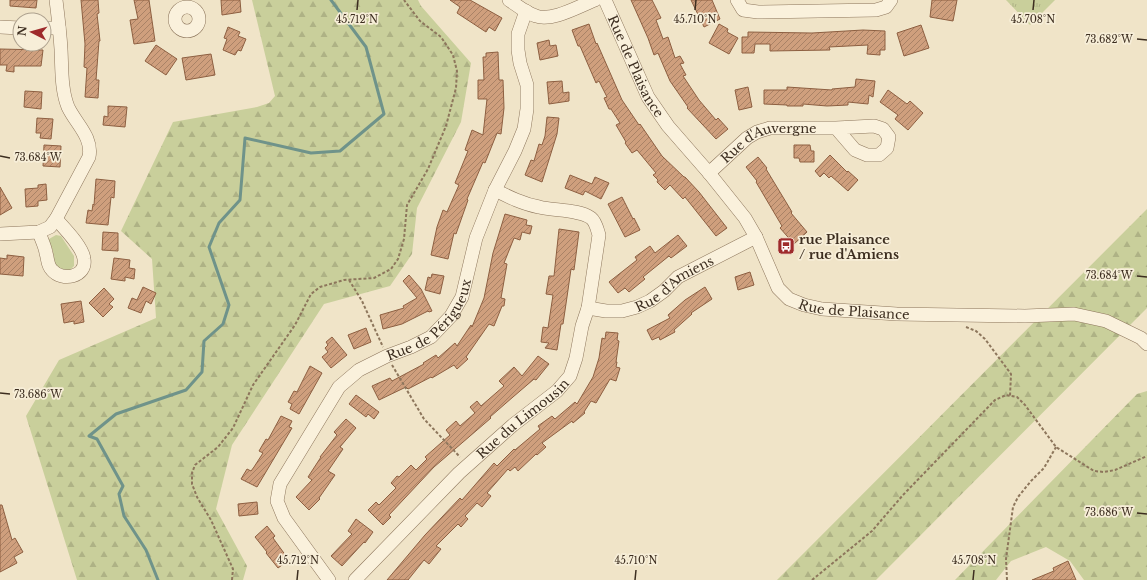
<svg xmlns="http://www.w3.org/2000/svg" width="1147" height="580" font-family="'Libre Baskerville',serif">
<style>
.grass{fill:#c9cf9b}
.forest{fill:url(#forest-firs)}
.park{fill:url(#park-tufts)}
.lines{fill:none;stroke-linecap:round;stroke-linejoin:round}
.stream{stroke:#6f938a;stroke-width:3}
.building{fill:url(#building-hatch);stroke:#8d5f41}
.minor-casing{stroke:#8d765c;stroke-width:14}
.path{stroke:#8d765c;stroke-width:2;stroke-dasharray:3 2;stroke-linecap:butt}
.minor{stroke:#faf1dc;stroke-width:13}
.ticks{fill:none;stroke:#3d2e20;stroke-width:1.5}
.labels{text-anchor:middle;stroke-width:3.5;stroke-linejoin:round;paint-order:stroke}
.street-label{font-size:13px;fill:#3d2e20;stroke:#f7eed8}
.poi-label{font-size:13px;font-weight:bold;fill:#3d2e20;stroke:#f7eed8;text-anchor:start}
.ticks-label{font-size:10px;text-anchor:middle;fill:#3d2e20;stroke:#f7eed8;stroke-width:3.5;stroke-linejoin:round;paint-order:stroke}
</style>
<defs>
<pattern id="forest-firs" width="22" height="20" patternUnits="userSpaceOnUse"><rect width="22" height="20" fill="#c9cf9b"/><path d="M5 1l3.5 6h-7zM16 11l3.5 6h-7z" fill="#aeb285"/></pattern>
<pattern id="park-tufts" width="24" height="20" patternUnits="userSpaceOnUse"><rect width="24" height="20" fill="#c9cf9b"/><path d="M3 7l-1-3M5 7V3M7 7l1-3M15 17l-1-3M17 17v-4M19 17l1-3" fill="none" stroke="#aeb285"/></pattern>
<pattern id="building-hatch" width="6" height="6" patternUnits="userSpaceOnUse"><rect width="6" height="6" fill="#cf9f7d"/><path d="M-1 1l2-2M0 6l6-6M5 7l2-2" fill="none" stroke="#a98266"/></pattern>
</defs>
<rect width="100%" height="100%" fill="#f0e4c8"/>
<path class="grass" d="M56,235L61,236L74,256V266L70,270H62L54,264L53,251L49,242V239Z"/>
<path class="forest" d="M252,0H418L421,6L471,63L461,122L417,208L412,254L390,286L324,304L232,445L216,509L247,566L243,580H77L26,416L59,360L156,318L152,259L121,231L173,122L257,107L269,103L275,96Z
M1147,209V308L876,580H777Z
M1147,391V580H1084L1070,561L1046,547L1011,561L996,580H955L1137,394Z"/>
<path class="park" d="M1006,0H1055L1030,25Z"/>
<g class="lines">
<path class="stream" d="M158,580L146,550L124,516L119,494L123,486L97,439L89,436L116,414L186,390L202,372L204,341L223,324L229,305L209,247L219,223L240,200L245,138L311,153L340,151L384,114L366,47L331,0"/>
</g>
<path class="building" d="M10,0H37L36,8L10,6Z
M81,0H98L99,13L97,14L100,41H99L96,80H99L98,98L85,97L87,68L84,67L85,44Z
M134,0H149L155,41L134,44L130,20L138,19Z
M221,0H240L241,12L222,15Z
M450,0H470L502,18L495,31L489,27L486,32L457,13L460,7Z
M631,0H652L661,18L656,20L663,39L668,37L675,58L680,56L684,63L680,64L686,75L683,76L699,100L716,120L718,118L728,129L716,139L687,108L688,107L670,81L658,53L654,55L648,38Z
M691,0H712L720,19L704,27Z
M932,0H957L953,21L930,17Z
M589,24L596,44L597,43L622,100L639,125L640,124L662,156L684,177H685L699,192L727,228L716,236L685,197L683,199L670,185L665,190L657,182L658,180L653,175L656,173L637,150L632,153L625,143L626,142L616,125L620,123L611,109H609L604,98L607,97L599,81L596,83L580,46H578L572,30Z
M719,24L728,29L727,32L738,38L729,54L709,43Z
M921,25L929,48L904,56L897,33Z
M228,27L240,32L238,36L246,39L241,51L238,50L235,55L223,50L227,39L224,38Z
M863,30L885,31V50H880V55L867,54L868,45L829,47L830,50L770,51V44H755L754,53H742V37H748V32L812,33Z
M549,40L550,46L556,45L558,56L540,60L537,43Z
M156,45L177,59L166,75L145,61Z
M0,49L43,50L41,66H14V72L6,71L7,65H0Z
M498,52L499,80H503L504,108L501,134L497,133L485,163L483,162L467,199L468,200L456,234L454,233L448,259L431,255L437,227L443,210L447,212L459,185L455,183L468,151L465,150L472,130L483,135L487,99H478V80H484L483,57H486V53Z
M211,54L215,75L186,80L182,58Z
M856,79L875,81L873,97L869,95L868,104L848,102V105L827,106L803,104V106H787V105L764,104V90H787V87L832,90V89L855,87Z
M562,81L563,93L569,92V101L549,104L547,82Z
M748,87L752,107L739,110L735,90Z
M888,90L907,104L910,101L923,113L908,130L895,119L898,115L880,102Z
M25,91L42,92L41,109L24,107Z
M108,106L127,107L125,127L103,125L104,116L108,117Z
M547,117L559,118L557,134L542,182L525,175L531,160L534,161L539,144L542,145L545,136Z
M37,118L53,119L51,139L40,138L41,133H36Z
M44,145L61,146L60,167L43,166Z
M794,145H810L811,151H814V162H800L799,158H794Z
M830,155L847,172L848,171L858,180L848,191L831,176L829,178L824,173L820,177L815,171Z
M758,157L767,168L766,169L792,212L791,213L807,232L794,244L780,228L782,226L756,182L757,181L746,167Z
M570,175L592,184L595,177L609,183L601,199L585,191L583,195L565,188Z
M96,179L115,181L114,198L111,197L108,225L86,223L88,210L92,211L93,204L94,205Z
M46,184L47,200L38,201V206L26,207L25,189L38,188V185Z
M0,187L12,208L0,215Z
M622,197L633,219L634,218L640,230L625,237L608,204Z
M505,214L527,220L526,225L532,226L530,234L522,232L520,240L514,238L504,263L507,264L501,298L505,299L504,306H502L494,326L489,324L466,357L468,359L457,369L454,365L432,378L431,377L408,389L406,387L379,400L372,386L390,378L392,381L424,364L423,363L436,355L438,358L455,343L457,346L471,325L472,327L484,298L493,253Z
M559,229L579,232L574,270L571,269L567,297L563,324H561L557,350L545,348L549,343L541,342L543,327L548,328L553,295L546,294L549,276H554Z
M103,232L118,233V251L102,250Z
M678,235L687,246L671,258L669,256L643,277L645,279L629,292L625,288L618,293L609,282L637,260L635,257L650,246L655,253Z
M7,255L24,257L23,276L0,274V258L7,259Z
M114,258L130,260L129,268L135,269L134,279L125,277V281L111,279Z
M750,272L754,285L738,290L735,277Z
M432,274L444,276L440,294L425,290L428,277L431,278Z
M409,275L421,289L432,311L429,312L428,311L402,324L383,329L380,315L404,308L403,306L417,298L403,281Z
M143,287L156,293L151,304L146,301L141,313L128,308L132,298L137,300Z
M705,287L712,299L691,313L692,314L674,330L675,332L660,340L659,337L652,340L647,330L670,318L668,315L685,300Z
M104,288L114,299L109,304L113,307L103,317L89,303Z
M81,301L84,322L74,324V321L64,323L61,304Z
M366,328L371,342L354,349L348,335Z
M606,332L618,333L617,340L619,341L616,362H617L616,367L620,368L616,381L610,379L596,403L591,401L584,412L585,413L573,423L572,421L542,443L546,447L537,455L536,454L518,471L515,467L510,471L508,469L487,493L491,496L482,507L477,503L465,516L468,519L461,527L458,524L436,546L441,549L429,564L424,560L408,580H387L425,535L460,498L462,500L494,463L497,466L514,449L515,450L540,429L538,426L552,416L555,419L575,402L577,404L593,377L599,358L602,338L605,339Z
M332,337L347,355L331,368L322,357L328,352L325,348L328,345L326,342Z
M538,356L549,364L536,380L534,379L513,397L490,417L491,418L434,467L389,515L391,517L383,525L368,510L376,502L379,505L396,488L391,483L397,476L399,477L411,465L416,470L427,459L425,457L450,435L446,430L456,421L460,426L475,413L470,407L477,401L481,406L504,386L499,381L514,367L522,376Z
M310,366L322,373L299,414L290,409L292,404L288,402L294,391L297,392Z
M356,395L379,412L374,419L368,414L366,417L349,404Z
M281,416L292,421L289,427L292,428L257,487L241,479L247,469L251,471L254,467L263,453L259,451L266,439L268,440Z
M346,419L356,428L340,447L343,449L328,471L335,475L319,498L320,499L309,510L296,497L312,480L308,477L321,457H320L337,435L334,432Z
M257,502L258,514L239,516L238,504Z
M0,505H2L12,540L15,538L23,552L14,557L17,563L0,572Z
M356,519L373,532L365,543L364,542L342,566L331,556L352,534L348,531Z
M267,526L275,536L273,538L289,560L278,568L266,553L267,552L255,537Z
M1068,561L1076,580H1032L1054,571L1053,568Z"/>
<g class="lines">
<defs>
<g id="minor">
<path d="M509,0C518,6 526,13 536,16C552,22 579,6 595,0"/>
<path id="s1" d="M605,0L648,97L668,126L709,173L745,218L756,237L778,288L789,299L804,305L822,309L897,314L1025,316L1074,314L1106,321L1141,338L1147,344"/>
<path d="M737,0L743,10L758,12L876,10L886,7L891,0"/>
<circle cx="187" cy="19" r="12"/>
<path d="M0,27L20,28"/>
<path d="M44,28H59"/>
<path id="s2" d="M709,173L747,138L757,132L770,128H836L855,150L867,155H879L887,148L889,137L883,129L874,126L836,128"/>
<path d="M39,232C41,239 45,246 46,253C48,259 47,265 52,270C62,282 87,277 84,259C83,247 64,228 56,219"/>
<path d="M0,234L39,232L50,227L56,219L89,157C93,137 76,124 68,107C61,90 62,68 61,49C60,33 58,16 56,0"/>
<path id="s3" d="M588,308L606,311H622L637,307L650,301L664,291L678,277L756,237"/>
<path id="s4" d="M329,580L284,518L277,501L280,484L339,387L359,370L387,356L411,347L431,337L451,316L462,297L476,238L495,190L515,151L524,129L527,109V85L520,63L518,50V34L526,11"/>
<path id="s5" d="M355,580L459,473L513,425L557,391L570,376L576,358L582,326L588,308L599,235C597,229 596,222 591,218C578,209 554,211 539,207C523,204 509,197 495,190"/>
</g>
</defs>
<use href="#minor" class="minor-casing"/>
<path class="path" d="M349,280L362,301L383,347
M966,327L976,331L985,339L1011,374L1010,396
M392,365L424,419L460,457
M232,580L233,569L211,520L197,497L192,484V473L195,465L218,447L233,428L253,385L295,325L311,294L320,287L344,280L374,278L391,269L398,259L404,239L407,205L428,169L446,126L456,88L457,71L453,55L441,37L420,21L404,0
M812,580L872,531L903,495L995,400L1006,395L1017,397L1025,405L1056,447L1094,471L1104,472L1115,470L1147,456
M1007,580L1006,559L1013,507L1018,497L1031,481L1044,468L1056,447"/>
<use href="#minor" class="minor"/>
</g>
<path class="ticks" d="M357,10L358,0M695,10L696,0M1033,10L1034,0M1137,39L1147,40M0,156L10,158M1137,276L1147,277M0,393L10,394M1137,513L1147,514M297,580L298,570M635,580L636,570M973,580L974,570"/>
<defs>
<symbol id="bus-square" viewBox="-11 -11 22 22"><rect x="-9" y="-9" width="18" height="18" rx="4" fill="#9e2a2b" stroke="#f7eed8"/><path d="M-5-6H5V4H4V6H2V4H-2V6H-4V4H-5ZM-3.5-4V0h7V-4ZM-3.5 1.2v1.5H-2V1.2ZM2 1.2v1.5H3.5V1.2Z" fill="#fff"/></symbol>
</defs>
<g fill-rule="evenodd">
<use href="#bus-square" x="776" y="236" width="20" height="20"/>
</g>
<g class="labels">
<g class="street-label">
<text dy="5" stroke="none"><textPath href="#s1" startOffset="73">Rue de Plaisance</textPath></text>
<text dy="5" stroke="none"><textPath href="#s2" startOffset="71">Rue d'Auvergne</textPath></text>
<text dy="5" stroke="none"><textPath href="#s3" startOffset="94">Rue d'Amiens</textPath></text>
<text dy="5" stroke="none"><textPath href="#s1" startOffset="421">Rue de Plaisance</textPath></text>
<text dy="5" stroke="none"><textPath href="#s4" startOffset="342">Rue de Périgueux</textPath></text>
<text dy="5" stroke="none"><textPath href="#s5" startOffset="233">Rue du Limousin</textPath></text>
</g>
<g class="poi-label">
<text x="799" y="244">rue Plaisance<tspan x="799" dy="15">/ rue d'Amiens</tspan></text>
</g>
</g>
<g class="ticks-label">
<text x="357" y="23">45.712°N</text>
<text x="695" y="23">45.710°N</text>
<text x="1033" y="23">45.708°N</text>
<text x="1109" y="43">73.682°W</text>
<text x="38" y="161">73.684°W</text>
<text x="1109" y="279">73.684°W</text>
<text x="38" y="398">73.686°W</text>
<text x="1109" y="516">73.686°W</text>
<text x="298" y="564">45.712°N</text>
<text x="636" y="564">45.710°N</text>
<text x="974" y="564">45.708°N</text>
</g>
<g transform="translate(32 32) rotate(276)"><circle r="19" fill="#f7eed8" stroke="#ada18e"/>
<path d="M0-3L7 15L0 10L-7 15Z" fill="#9e2a2b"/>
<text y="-6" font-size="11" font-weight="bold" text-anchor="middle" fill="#3d2e20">N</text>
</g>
</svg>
